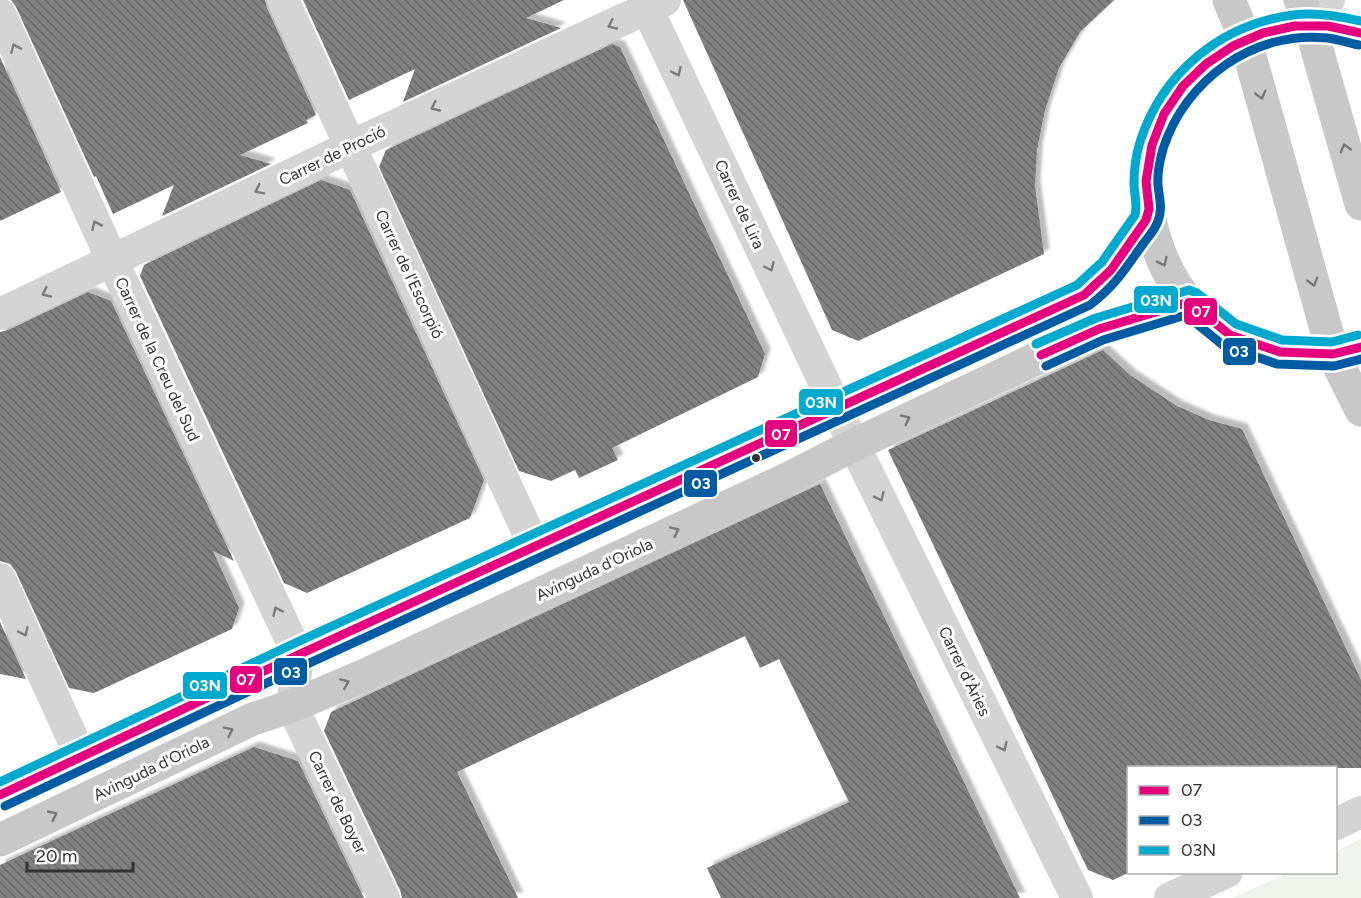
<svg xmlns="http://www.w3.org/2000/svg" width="1361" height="898" font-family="Figtree,sans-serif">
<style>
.green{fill:#f0f2ec}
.building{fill:url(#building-back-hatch);filter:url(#shadow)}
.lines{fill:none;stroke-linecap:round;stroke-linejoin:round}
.minor{stroke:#d4d4d4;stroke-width:32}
.primary{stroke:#c8c8c8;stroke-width:33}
.bus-1-casing{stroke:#fff;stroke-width:14}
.bus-2-casing{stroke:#fff;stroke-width:14}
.bus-3-casing{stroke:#fff;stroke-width:14}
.bus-1{stroke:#e5007d;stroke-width:9}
.bus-2{stroke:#005ca2;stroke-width:9}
.bus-3{stroke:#00a9ce;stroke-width:9}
.oneway{stroke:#7b7b7b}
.oneway2{stroke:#767676}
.bus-dot{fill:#323232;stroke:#fff;stroke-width:2}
.labels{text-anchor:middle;stroke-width:6;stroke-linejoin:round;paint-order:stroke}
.street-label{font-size:16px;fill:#323232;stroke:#fff}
.line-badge{stroke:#fff;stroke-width:2}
.badge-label{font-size:16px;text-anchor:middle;font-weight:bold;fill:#fff}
</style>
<defs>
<pattern id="building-back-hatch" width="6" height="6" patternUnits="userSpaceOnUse" patternTransform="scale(1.5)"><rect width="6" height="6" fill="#808080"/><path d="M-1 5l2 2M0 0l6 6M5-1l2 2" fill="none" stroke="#696969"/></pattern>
<filter id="shadow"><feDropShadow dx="5.5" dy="-5.5" stdDeviation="1.5" flood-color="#0004"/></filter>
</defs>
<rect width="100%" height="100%" fill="#fff"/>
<path class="green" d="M1361,839V898H1232L1288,873L1336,872V851Z"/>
<path class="building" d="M11,0H265L267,8L316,115L306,120L308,123L240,155L271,164L162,216L174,185L113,214L96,176L94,177L16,7Z
M303,0H564L526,18L561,28L403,102L415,69L349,100Z
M683,0H1114L1080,32L1059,68L1045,110L1037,150L1035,186L1044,254L858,341L832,330Z
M612,44L620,47L765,354L758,377L612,448L618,460L579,478L575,470L551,481L519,471L379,167L386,150Z
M0,57L61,192L0,221Z
M321,180L350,190L484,480L470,518L307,593L284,583L140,276L144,265Z
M88,292L111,301L234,561L213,551L239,608L232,629L94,693L69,688L16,572L10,564L0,561V332L8,330Z
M1103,350L1130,375L1177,406L1209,420L1242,429L1361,680V768H1128V873L1113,880L1088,870L888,450Z
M820,484L1020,898H721L707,868L849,802L779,659L760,668L745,636L457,772L518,898H402L400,890L324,731L331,712Z
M0,622L26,679L0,674Z
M254,747L298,761L364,898H0V865Z"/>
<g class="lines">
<path class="minor" d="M283,0L535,548
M643,0L854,445L1077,898
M0,14L113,262L298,655L292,706L384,898
M1310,25L1329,0
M0,314L351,146L665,0
M0,579L81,757
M1336,824L1361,812
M1170,898L1227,872"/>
<path class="primary" d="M1229,0L1245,38L1333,354L1361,410
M1300,0L1310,25L1361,204
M1361,33C1320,19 1271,23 1233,45C1164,86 1131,161 1155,239C1162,261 1173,285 1189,302C1196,308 1204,314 1211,319C1230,335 1255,347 1280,352C1304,357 1337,353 1361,347
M0,795L298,655L1084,295L1110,271L1148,217
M0,840L253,719L292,706L363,676L785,480L854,445L1099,329L1189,302"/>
<defs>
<path id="bus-1" d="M1041,355L1099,329L1189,302L1230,335L1280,352L1333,354L1361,347
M0,795L298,655L1084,295L1111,270L1146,220L1149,209L1146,181L1152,145L1164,114L1183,86L1206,64L1233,46L1263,33L1295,26H1328L1361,33"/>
<path id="bus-2" d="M1046,366L1103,340L1186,315L1224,346L1277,364L1334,366L1361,359
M5,806L303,666L1090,305C1116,285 1125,269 1143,244C1149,236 1155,230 1158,221C1163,209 1159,197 1158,185C1157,174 1160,160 1163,149C1185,80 1254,30 1327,38C1338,39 1348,43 1359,45"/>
<path id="bus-3" d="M1036,344L1096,318L1189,290L1197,293L1236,324L1282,340L1332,342L1358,335
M0,782L293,644L1077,285L1102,262L1135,215C1138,204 1134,194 1134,183C1134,170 1136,155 1140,142C1162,73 1221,24 1293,15C1316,12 1339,16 1361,21"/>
</defs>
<use href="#bus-1" class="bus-1-casing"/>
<use href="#bus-2" class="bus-2-casing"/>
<use href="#bus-3" class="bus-3-casing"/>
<use href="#bus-1" class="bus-1"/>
<use href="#bus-2" class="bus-2"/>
<use href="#bus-3" class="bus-3"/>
</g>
<defs><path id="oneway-chevron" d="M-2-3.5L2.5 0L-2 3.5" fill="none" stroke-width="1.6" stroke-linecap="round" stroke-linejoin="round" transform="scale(1.5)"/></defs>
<g class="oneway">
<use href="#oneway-chevron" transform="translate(612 25) rotate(155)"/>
<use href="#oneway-chevron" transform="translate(15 48) rotate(-114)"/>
<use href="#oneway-chevron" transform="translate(677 72) rotate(65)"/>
<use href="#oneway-chevron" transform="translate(435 107) rotate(155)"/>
<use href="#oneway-chevron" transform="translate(259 190) rotate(154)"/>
<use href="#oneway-chevron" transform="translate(96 225) rotate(-114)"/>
<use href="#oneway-chevron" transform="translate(770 267) rotate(65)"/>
<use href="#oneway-chevron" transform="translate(46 293) rotate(155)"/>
<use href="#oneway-chevron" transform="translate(880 497) rotate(64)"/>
<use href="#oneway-chevron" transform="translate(277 611) rotate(-115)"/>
<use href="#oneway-chevron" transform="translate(24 632) rotate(65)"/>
<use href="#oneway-chevron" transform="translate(1003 747) rotate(64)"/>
</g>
<g class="oneway2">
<use href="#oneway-chevron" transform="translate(1261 95) rotate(74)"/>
<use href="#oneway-chevron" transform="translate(1345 148) rotate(-106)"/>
<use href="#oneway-chevron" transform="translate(1163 262) rotate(64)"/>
<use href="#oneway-chevron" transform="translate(1313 282) rotate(74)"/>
<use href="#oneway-chevron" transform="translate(906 419) rotate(-26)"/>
<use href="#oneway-chevron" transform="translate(675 531) rotate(-25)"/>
<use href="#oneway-chevron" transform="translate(345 683) rotate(-23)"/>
<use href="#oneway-chevron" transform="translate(229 731) rotate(-26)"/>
<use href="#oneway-chevron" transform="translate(53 815) rotate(-26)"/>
</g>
<circle class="bus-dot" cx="756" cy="458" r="5"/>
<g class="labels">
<g class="street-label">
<text transform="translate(332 155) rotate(-26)" y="6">Carrer de Proció</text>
<text transform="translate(740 204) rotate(65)" y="6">Carrer de Lira</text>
<text transform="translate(410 274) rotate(65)" y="6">Carrer de l'Escorpió</text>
<text transform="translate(158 359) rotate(65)" y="6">Carrer de la Creu del Sud</text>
<text transform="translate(594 569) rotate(-25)" y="6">Avinguda d'Oriola</text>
<text transform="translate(965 671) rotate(64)" y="6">Carrer d'Àries</text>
<text transform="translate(151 768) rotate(-26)" y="6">Avinguda d'Oriola</text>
<text transform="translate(338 802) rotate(64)" y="6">Carrer de Boyer</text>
</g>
</g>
<g class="line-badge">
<rect x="1133" y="285" width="46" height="29" rx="6" fill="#00a9ce"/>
<rect x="1183" y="297" width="35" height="29" rx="6" fill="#e5007d"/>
<rect x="1222" y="337" width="35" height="29" rx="6" fill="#005ca2"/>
<rect x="798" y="388" width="46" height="28" rx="6" fill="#00a9ce"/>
<rect x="764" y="419" width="34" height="29" rx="6" fill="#e5007d"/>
<rect x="683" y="469" width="35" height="29" rx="6" fill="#005ca2"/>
<rect x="273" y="657" width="35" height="29" rx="6" fill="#005ca2"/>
<rect x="229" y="665" width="34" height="29" rx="6" fill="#e5007d"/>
<rect x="182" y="671" width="46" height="29" rx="6" fill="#00a9ce"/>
</g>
<g class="badge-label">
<text x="1156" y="306">03N</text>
<text x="1201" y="317">07</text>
<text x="1239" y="357">03</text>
<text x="821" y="408">03N</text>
<text x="781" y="440">07</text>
<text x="701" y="489">03</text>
<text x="291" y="678">03</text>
<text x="246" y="685">07</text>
<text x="205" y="691">03N</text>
</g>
<rect x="1127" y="766" width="210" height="108" fill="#ffffff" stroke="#adadad" stroke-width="1.5"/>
<rect x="1139" y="786" width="30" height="9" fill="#e5007d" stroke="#adadad" stroke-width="1.5"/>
<text x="1181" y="796" font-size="18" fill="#323232">07</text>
<rect x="1139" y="816" width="30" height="9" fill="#005ca2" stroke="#adadad" stroke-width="1.5"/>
<text x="1181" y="826" font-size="18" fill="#323232">03</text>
<rect x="1139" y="846" width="30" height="9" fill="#00a9ce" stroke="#adadad" stroke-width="1.5"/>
<text x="1181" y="856" font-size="18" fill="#323232">03N</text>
<path d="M27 862v9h106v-9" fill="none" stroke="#323232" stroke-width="3"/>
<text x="36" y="862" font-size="18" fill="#323232" stroke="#ffffff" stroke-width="4.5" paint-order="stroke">20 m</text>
</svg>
